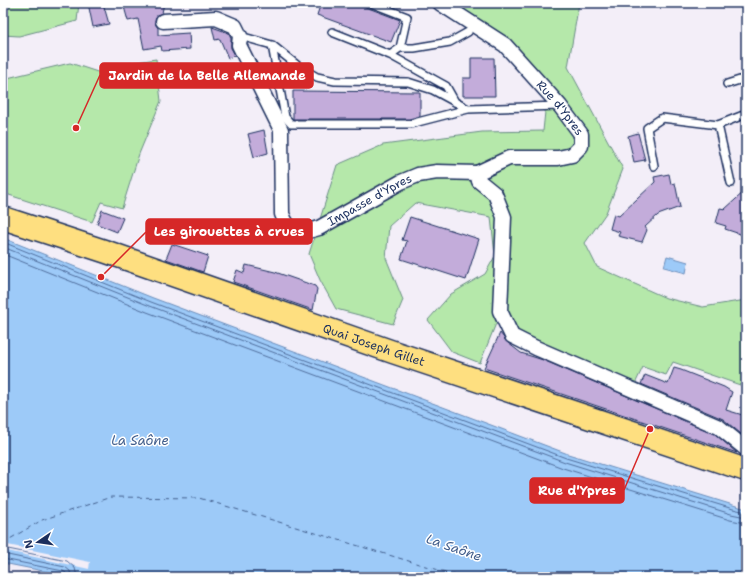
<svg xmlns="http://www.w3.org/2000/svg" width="749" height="580" font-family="'Shantell Sans',sans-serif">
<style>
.green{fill:#b5e8aa;stroke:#688c84}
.water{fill:#9dcaf8;stroke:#698cba}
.pier{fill:#f3eef8}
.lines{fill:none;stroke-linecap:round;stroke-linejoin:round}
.shore{stroke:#4f6d9c;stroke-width:1}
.ferry{stroke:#425e8c;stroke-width:1;stroke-dasharray:5 4;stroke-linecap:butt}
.building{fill:#c3acda;stroke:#1b2f5e}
.lane-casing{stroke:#1b2f5e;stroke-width:10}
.street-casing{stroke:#1b2f5e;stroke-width:17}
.primary-casing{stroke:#1b2f5e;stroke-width:25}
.lane{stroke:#fff;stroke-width:7}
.street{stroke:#fff;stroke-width:14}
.primary{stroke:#fedf80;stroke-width:22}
.labels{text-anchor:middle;stroke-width:3;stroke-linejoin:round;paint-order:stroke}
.street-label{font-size:12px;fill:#1b2f5e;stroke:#fff}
.water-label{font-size:13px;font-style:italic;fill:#425e8c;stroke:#fff}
.leader{fill:none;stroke:#d62828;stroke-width:1.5}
.callout-dot{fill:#d62828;stroke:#fff;stroke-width:1.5}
.callout{fill:#d62828;stroke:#d62828;stroke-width:1.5}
.callout-label{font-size:13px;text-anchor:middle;font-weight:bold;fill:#fff}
</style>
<rect width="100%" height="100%" fill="#f3eef8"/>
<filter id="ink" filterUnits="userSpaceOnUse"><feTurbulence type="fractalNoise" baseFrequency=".025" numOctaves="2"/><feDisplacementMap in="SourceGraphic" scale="8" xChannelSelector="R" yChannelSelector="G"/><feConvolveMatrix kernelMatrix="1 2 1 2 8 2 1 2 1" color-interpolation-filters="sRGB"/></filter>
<g filter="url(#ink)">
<path class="green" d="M3,3H79L77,21L19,36L3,35Z
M450,3H579L568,67L623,169L606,213L585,243L597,267L666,298L703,307L746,300V387L673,362L666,375L643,367L635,384L521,335L497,321L480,363L452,352L428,320L451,294L485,274L495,256L491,217L415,203L389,226L386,258L403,300L393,324L336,309L320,280L309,254L337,165L383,145L482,132L543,131L548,83Z
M156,59L161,101L139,154L122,208L101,202L92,222L3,193V79L70,63L119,79L130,63Z"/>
<path class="water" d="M3,238L153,298L568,454L746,509V577H73L3,563Z
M667,256L688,262L686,273L664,267Z"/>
<path class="pier" d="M3,544L90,562L89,569L3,550Z"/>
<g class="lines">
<path class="shore" d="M3,242L151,302L566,458L733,509L746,512
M3,247L150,306L565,462L731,514L746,517
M3,254L147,312L563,468L730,520L746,523
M3,548L67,561L75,568L77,577
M3,554L65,567L70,571L71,577
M3,559L63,571L66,573V577"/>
<path class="ferry" d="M3,543L42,520L111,497L199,498L462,577"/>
</g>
<path class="building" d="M88,3H103L109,24L93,27Z
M123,3H164L162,13L156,17L155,21L156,25L158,28V35L189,33L190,49L162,51L161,46L144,49L138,19L128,21Z
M321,3H355L400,20L391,42L317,15Z
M212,27L229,33L231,38V48L235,55L228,58L220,39L215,40Z
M471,58H494L495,96H463V78H471Z
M293,91L420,92V116L409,119H293Z
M264,130L268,153L254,157L248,134Z
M638,133L645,160L634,162L628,136Z
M669,174L671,184L675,183L680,207L658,215L645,227L647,230L642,242L618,236L620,232L610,229L614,214L619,216L655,182L654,177Z
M746,190V236L725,229L726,226L716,223L720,208L725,209Z
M102,210L123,218L117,232L97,224Z
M410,217L479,239L466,280L401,259L407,241L402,240Z
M172,244L208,256L203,272L166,259Z
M246,265L275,272L315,286L317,289L313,310L233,282L237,270L244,273Z
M500,333L508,343L521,353L543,360L715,434L737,453L484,368Z
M674,368L681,370L724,387L732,392L726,410L746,416V438L723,419L641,384L645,375L668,384Z"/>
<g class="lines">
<defs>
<path id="lane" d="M371,3L407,17L400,48
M332,32L390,55L446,86L455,102
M240,36L272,45L298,66L317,77L335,81L408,82L433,90L468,109
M272,45L285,117L291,124H410L468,109L560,106
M390,55L400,48H414L450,42L468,32
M727,84L746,78
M718,125L731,183
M654,166L647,128L662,118L718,125L746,114"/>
<g id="street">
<path id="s1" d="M440,3L505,45L560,106L581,134V146L572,155L558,158H509L477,173L479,181L495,194L504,217L500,311L512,336L536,348L719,427L746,449"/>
<path id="s2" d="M163,21L216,18L235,26L240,36L239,45L281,130L282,214C290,235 300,234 319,228L401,182L418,175L437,172L477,173"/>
</g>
<g id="primary">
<path id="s3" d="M3,218L107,252L393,352L746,470"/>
</g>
</defs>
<use href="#lane" class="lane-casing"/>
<use href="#street" class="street-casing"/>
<use href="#primary" class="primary-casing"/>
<use href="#lane" class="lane"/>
<use href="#street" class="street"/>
<use href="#primary" class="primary"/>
</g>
</g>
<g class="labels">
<g class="street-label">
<text dy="4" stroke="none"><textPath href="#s1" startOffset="161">Rue d'Ypres</textPath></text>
<text dy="4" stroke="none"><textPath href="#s2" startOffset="377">Impasse d'Ypres</textPath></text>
<text dy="4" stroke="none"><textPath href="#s3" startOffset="392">Quai Joseph Gillet</textPath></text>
</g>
<g class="water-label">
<text x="140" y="445">La Saône</text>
<text transform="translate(454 547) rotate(19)" y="5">La Saône</text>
</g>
</g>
<path class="leader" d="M76 128L100 75M101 277L146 232M650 429L624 490"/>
<g class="callout-dot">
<circle cx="76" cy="128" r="4"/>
<circle cx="101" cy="277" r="4"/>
<circle cx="650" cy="429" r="4"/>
</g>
<g class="callout">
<rect x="100" y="63" width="213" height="25" rx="4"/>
<rect x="146" y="219" width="166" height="25" rx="4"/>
<rect x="530" y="478" width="94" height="25" rx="4"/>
</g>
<g class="callout-label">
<text x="207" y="80">Jardin de la Belle Allemande</text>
<text x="229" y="236">Les girouettes à crues</text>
<text x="577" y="495">Rue d'Ypres</text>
</g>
<rect width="749" height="580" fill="none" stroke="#fff" stroke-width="16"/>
<rect x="8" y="8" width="733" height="564" fill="none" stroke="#1b2f5e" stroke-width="1.5" filter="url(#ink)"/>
<g transform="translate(38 542) rotate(257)" stroke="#ffffff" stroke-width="3" paint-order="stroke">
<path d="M0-3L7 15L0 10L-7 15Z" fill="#1b2f5e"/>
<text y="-6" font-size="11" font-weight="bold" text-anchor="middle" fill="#1b2f5e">N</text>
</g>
</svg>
